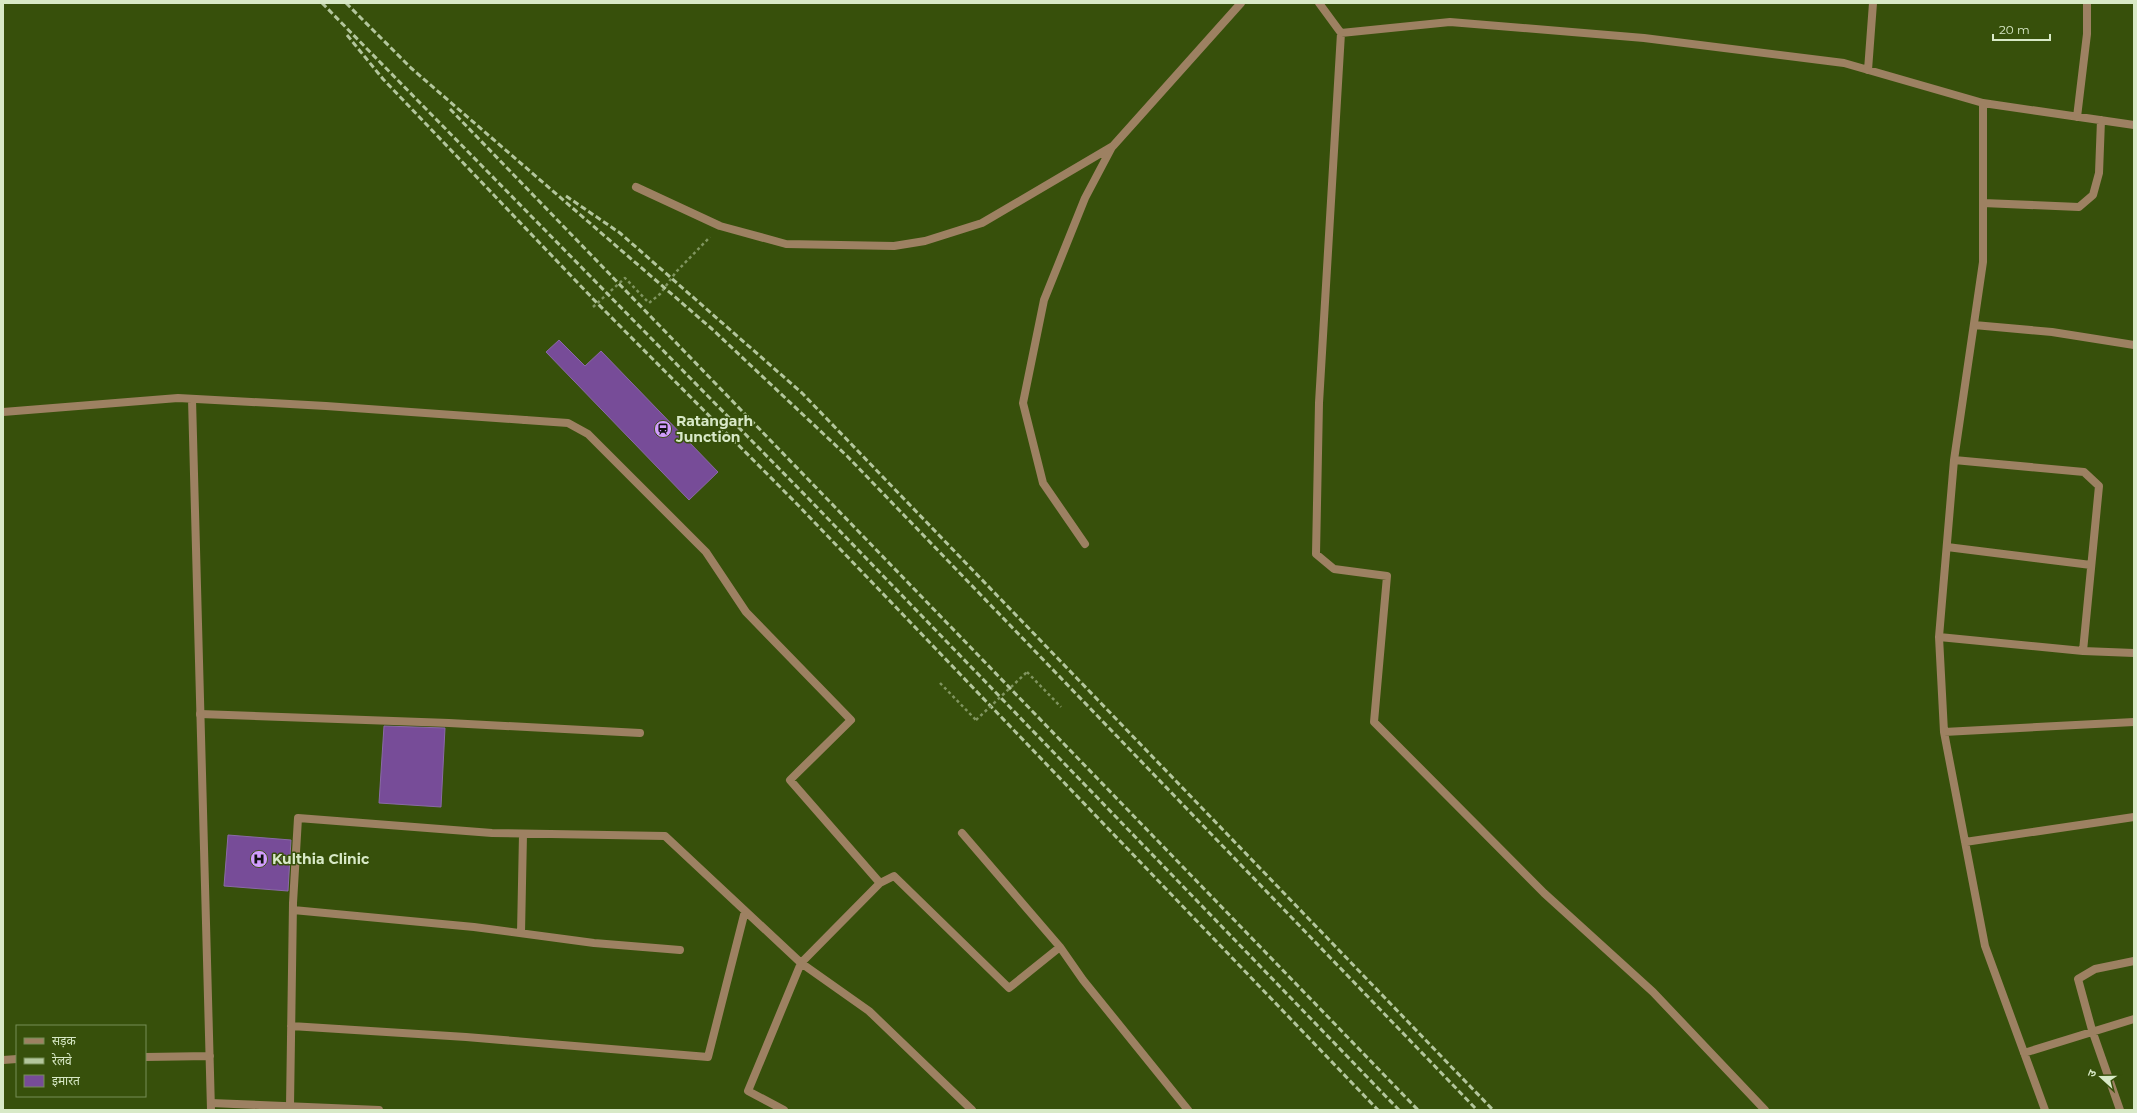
<svg xmlns="http://www.w3.org/2000/svg" width="2137" height="1113" font-family="Montserrat,'Noto Sans Devanagari',sans-serif">
<style>
.building{fill:#774c98;stroke:#8a6aa6}
.lines{fill:none;stroke-linecap:round;stroke-linejoin:round}
.path{stroke:#809560;stroke-width:2.5;stroke-dasharray:3 3;stroke-linecap:butt}
.minor{stroke:#9d8162;stroke-width:8}
.tertiary{stroke:#9d8162;stroke-width:8}
.rail{stroke:#b3c69c;stroke-width:3;stroke-dasharray:6 3;stroke-linecap:butt}
.path-bridge{stroke:#809560;stroke-width:2.5;stroke-dasharray:3 3;stroke-linecap:butt}
.labels{text-anchor:middle;stroke-width:3;stroke-linejoin:round;paint-order:stroke}
.poi-label{font-size:14px;font-weight:bold;fill:#d8e9c7;stroke:#37500b;text-anchor:start}
</style>
<rect width="100%" height="100%" fill="#37500b"/>
<path class="building" d="M559,340L585,366L601,351L718,472L689,500L546,352Z
M384,726L445,728L441,807L379,803Z
M228,835L291,840L288,891L224,886Z"/>
<g class="lines">
<path class="path" d="M593,307L625,278L649,303L660,294L676,272L710,237
M1027,672L1061,707
M940,683L976,720"/>
<path class="minor" d="M1319,3L1341,33L1450,22L1644,38L1844,63L1983,103V262L1954,460L1939,637L1944,732L1985,946L2045,1110
M1341,33L1319,403L1316,554L1334,569L1387,576L1374,722L1544,893L1653,992L1765,1110
M1868,70L1873,3
M1983,103L2134,125
M2077,117L2087,34V3
M636,187L720,226L786,244L894,246L925,241L982,223L1113,146L1241,3
M1983,203L2079,207L2093,195L2099,173L2101,120
M1974,325L2052,332L2134,345
M525,420L568,423L588,434L706,552L746,612L851,720L790,780L880,883L894,876L1009,988L1060,947
M1954,460L2084,472L2099,486L2083,651
M1085,544L1043,483L1023,403L1044,300L1085,198L1112,147
M1947,547L2091,565
M1939,637L2083,651L2134,653
M200,714L449,723L640,733
M1944,732L2134,722
M962,833L1060,947L1083,980L1188,1110
M1965,842L2134,817
M293,910L474,927L594,943L680,950
M521,933L523,834
M291,1026L466,1037L708,1057L745,911
M2024,1053L2134,1019
M211,1103L379,1110
M290,1106L293,903L298,818L492,833L665,836L801,963L880,883
M784,1110L748,1091L801,963L869,1011L972,1110
M2120,1110L2092,1030L2078,979L2095,969L2134,961"/>
<path class="tertiary" d="M192,399L211,1110
M3,412L178,398L326,406L525,420
M145,1057L210,1056
M3,1060L17,1059"/>
<path class="rail" d="M322,3L806,496L1399,1110
M346,3L411,68L712,329L847,456L1477,1110
M347,35L383,79L597,303L795,502L1378,1110
M450,109L1418,1110
M566,196L620,233L802,393L1493,1110"/>
<path class="path-bridge" d="M976,720L1027,672"/>
</g>
<defs>
<symbol id="station-disc" viewBox="-11 -11 22 22"><circle r="9.5" fill="#d29dfd" stroke="#37500b"/><path d="M-3-6H3Q5-6 5-4V2Q5 4 3 4L4.5 6H3L1.5 4h-3L-3 6H-4.5L-3 4Q-5 4-5 2V-4Q-5-6-3-6ZM-3.5-4v3h7v-3ZM-3.5 1v1.5H-2V1ZM2 1v1.5H3.5V1Z" fill="#111"/></symbol>
<symbol id="hospital-disc" viewBox="-11 -11 22 22"><circle r="9.5" fill="#d29dfd" stroke="#37500b"/><path d="M-5-5h3v3.5h4V-5h3V5h-3V1.5h-4V5h-3Z" fill="#111"/></symbol>
</defs>
<g fill-rule="evenodd">
<use href="#station-disc" x="653" y="419" width="20" height="20"/>
<use href="#hospital-disc" x="249" y="849" width="20" height="20"/>
</g>
<g class="labels">
<g class="poi-label">
<text x="676" y="426">Ratangarh<tspan x="676" dy="16">Junction</tspan></text>
<text x="272" y="864">Kulthia Clinic</text>
</g>
</g>
<rect width="2137" height="1113" fill="none" stroke="#d8e9c7" stroke-width="8"/>
<rect x="16" y="1025" width="130" height="72" fill="#37500b" stroke="#778d56"/>
<rect x="24" y="1038" width="20" height="6" fill="#9d8162" stroke="#778d56"/>
<text x="52" y="1045" font-size="12" fill="#d8e9c7">सड़क</text>
<rect x="24" y="1058" width="20" height="6" fill="#b3c69c" stroke="#778d56"/>
<text x="52" y="1065" font-size="12" fill="#d8e9c7">रेलवे</text>
<rect x="24" y="1075" width="20" height="12" fill="#774c98" stroke="#778d56"/>
<text x="52" y="1085" font-size="12" fill="#d8e9c7">इमारत</text>
<g transform="translate(2101 1077) rotate(291)" stroke="#37500b" stroke-width="3" paint-order="stroke">
<path d="M0-3L7 15L0 10L-7 15Z" fill="#d8e9c7"/>
<text y="-6" font-size="11" font-weight="bold" text-anchor="middle" fill="#d8e9c7">उ</text>
</g>
<path d="M1993 34v6h57v-6" fill="none" stroke="#d8e9c7" stroke-width="2"/>
<text x="1999" y="34" font-size="12" fill="#d8e9c7" stroke="#37500b" stroke-width="3" paint-order="stroke">20 m</text>
</svg>
